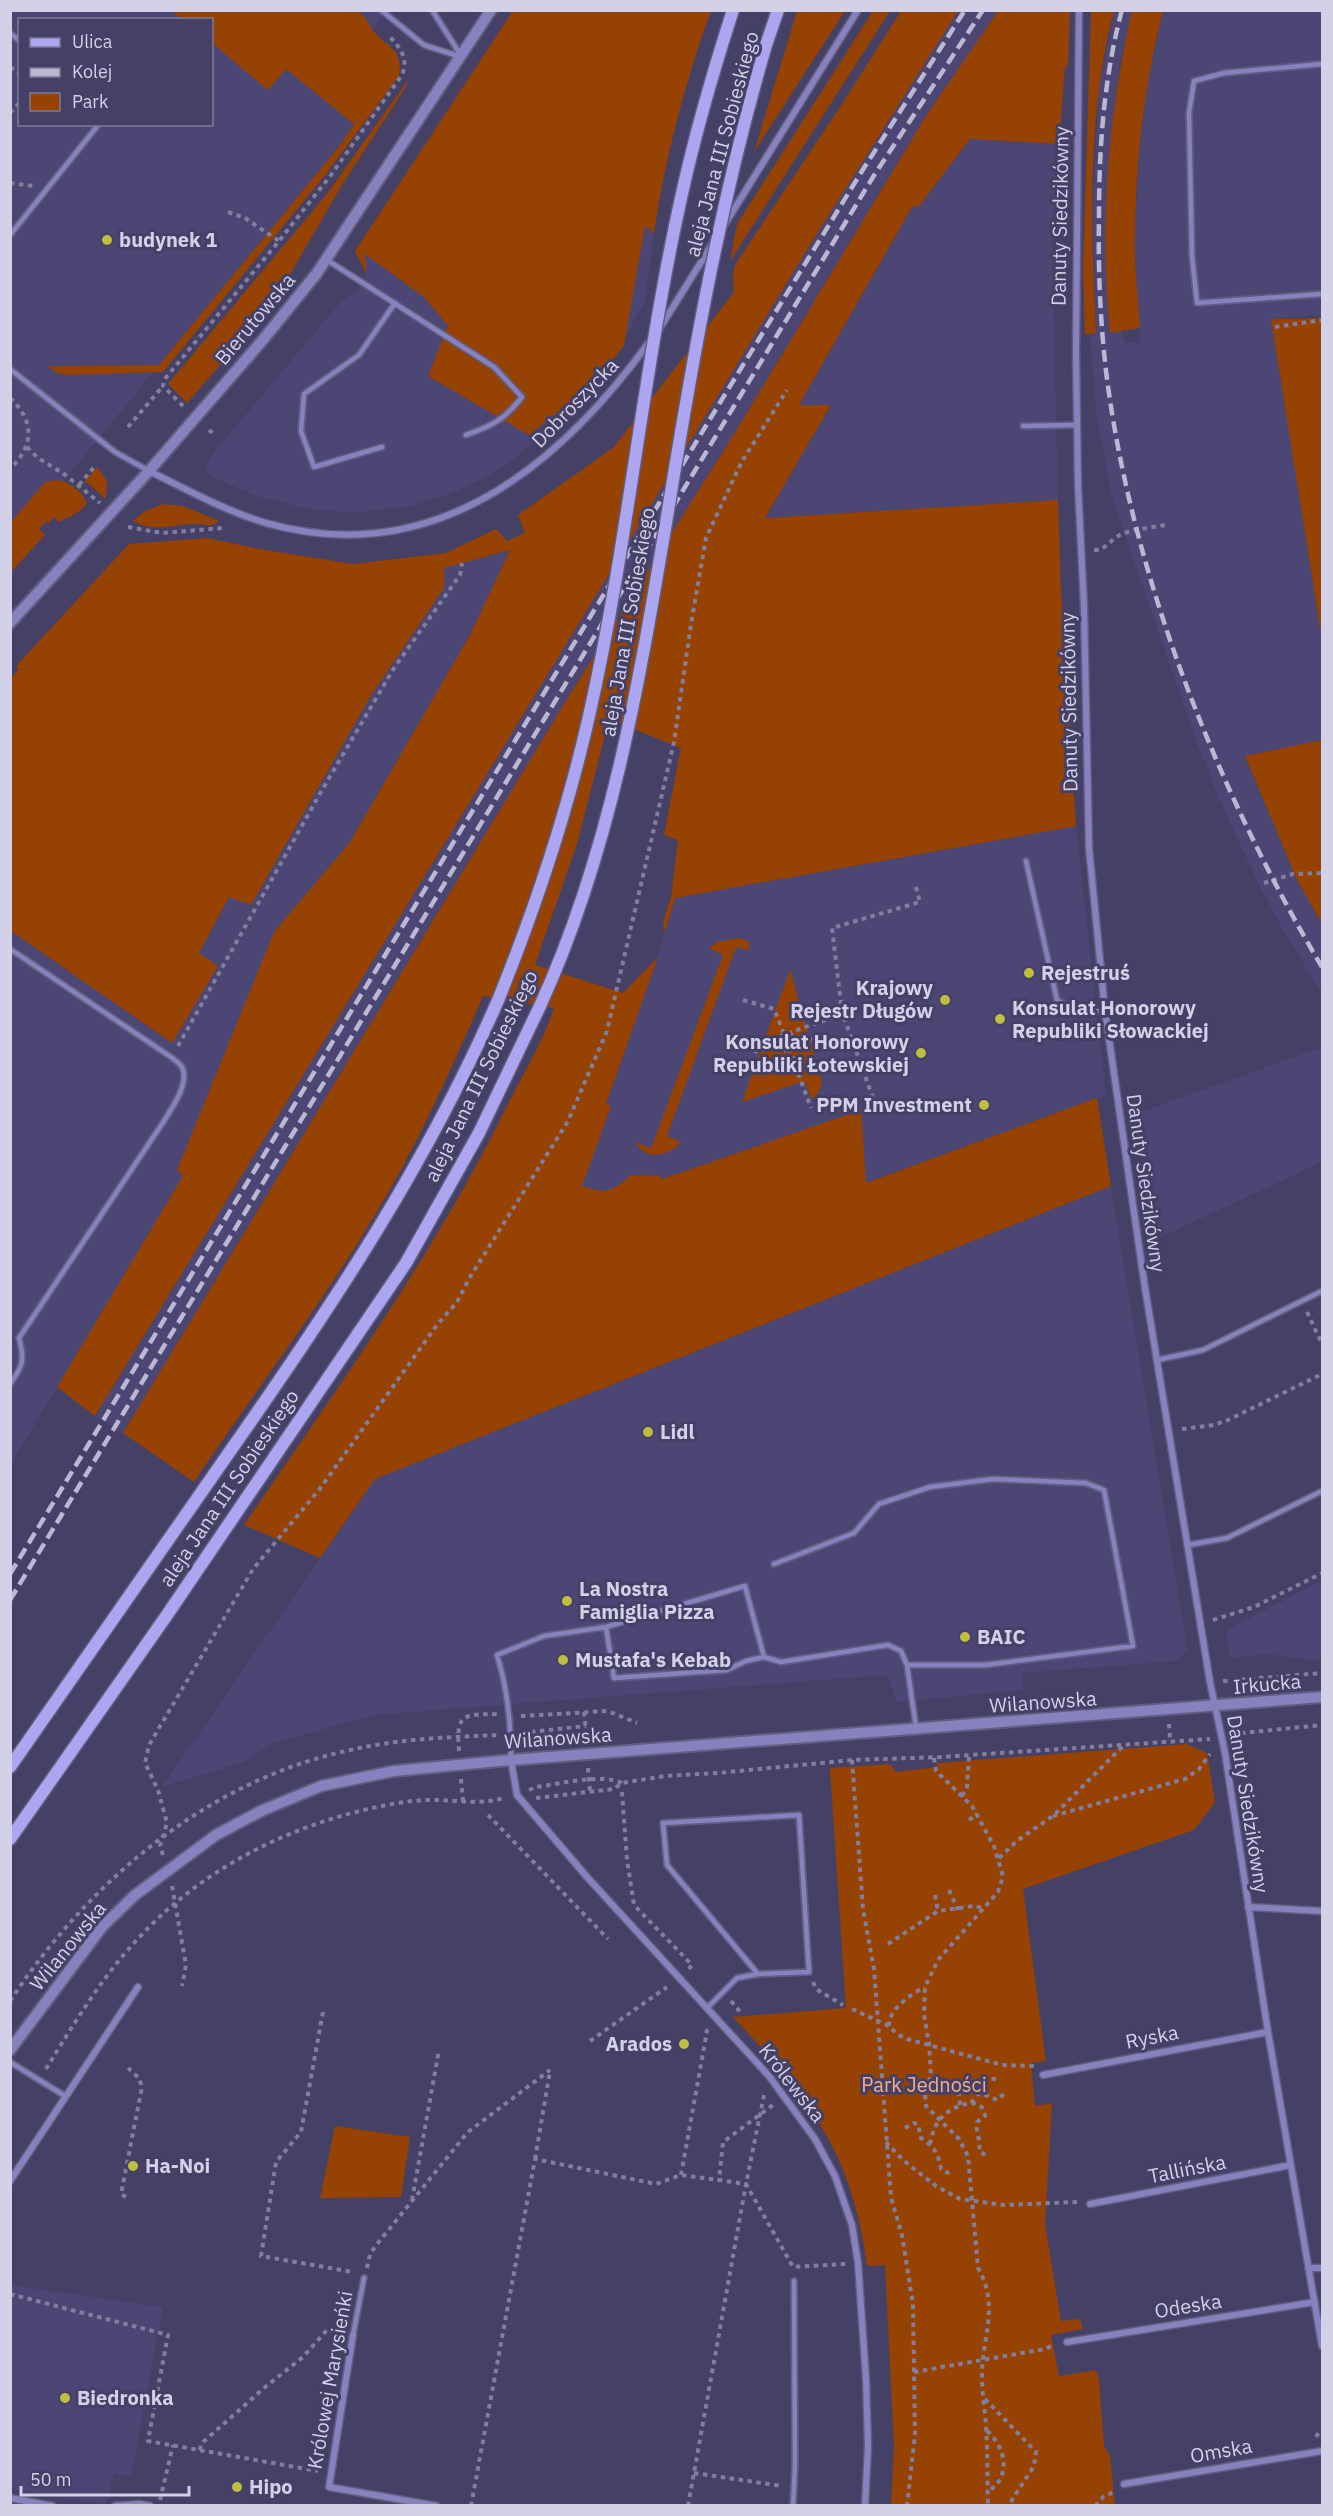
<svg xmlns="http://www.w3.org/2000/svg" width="1333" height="2516" font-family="'IBM Plex Sans',sans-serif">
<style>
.built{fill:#4b4673;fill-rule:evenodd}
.green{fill:#964203}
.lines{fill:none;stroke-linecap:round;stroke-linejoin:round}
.service-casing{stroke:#605d80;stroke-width:8}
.minor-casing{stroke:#605d80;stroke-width:9}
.tertiary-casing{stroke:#605d80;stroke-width:14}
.secondary-casing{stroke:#605d80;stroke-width:15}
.path{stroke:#827f9e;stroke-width:4;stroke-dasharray:4.5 4.5;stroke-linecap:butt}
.service{stroke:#8781bd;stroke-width:4.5}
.minor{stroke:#8781bd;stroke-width:6}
.tertiary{stroke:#8781bd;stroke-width:10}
.secondary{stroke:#aca5f0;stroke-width:12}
.rail{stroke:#bab8d2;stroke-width:4.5;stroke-dasharray:12 6;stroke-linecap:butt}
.secondary-bridge-casing{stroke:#605d80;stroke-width:15;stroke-linecap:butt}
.secondary-bridge{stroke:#aca5f0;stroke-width:12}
.poi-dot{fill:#c0be40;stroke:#444066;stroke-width:2}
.labels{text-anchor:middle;stroke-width:6;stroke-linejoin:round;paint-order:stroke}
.street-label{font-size:20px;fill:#d2d1e8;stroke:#444066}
.poi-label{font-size:20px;font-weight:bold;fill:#d2d1e8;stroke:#444066;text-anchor:start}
.park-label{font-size:20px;fill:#f6ad87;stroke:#444066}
</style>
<rect width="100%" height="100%" fill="#444066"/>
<path class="built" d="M11,11H385L324,99L354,124L341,144L11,545ZM20,20H212V124H20Z
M958,11H998L926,116L734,434L567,699L123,1433L95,1416L810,245Z
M1114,11H1132L1120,62L1106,231L1108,309L1110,333L1122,331L1125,343H1140L1134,238L1140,148L1147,86L1163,11H1322V315L1272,319L1322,639V740L1245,757L1297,880L1322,924V993L1284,932L1257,881L1221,803L1195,738L1112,497L1097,419L1090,334L1096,333L1093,205L1099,87Z
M481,79L654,233L645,302L617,351L575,404L517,457L484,478L450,494L411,506L351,513L309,509L259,497L216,479L208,473L206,465L215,451L340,303L356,292L367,275L364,255Z
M970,139L1059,144L1052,234L1058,500L765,518L831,406L799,405L912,207L919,206Z
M511,550L471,633L351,842L184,1176L11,1464V682Z
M1076,826L1106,1097L1097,1098L865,1183L861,1111L542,1221L606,1104L658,957L675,898Z
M1322,1047V1162L1161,1237L1141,1112Z
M1111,1186L1187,1649L1177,1661L1023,1673V1690L897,1702L887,1675L374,1715L274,1743L244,1762L162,1787L375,1479Z
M1322,1581V1661L1266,1654L1230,1658L1226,1630Z
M11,2285L163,2307L131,2476L114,2474L106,2505L11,2489Z"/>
<path class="green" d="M1132,10L1163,11C1144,84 1136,161 1135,237C1134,267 1138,298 1140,328L1110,333C1099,225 1108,116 1132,10Z
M358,11C368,19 366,20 372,29C385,48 404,46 399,76L326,174L163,372L65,375L56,372L47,366L159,365L341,144L354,124L286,69L268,90L212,43V20L182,19L171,11Z
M513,11H711C685,82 665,158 654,233L645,226L624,345L598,380L529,435L428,376L448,326L424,297L365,254L367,275L355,251Z
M797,11H845L754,152Z
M873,11H890L730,261L737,224Z
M901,11H958L810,245L95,1416L57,1387L183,1176L177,1170L274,932L350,842L471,633L510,550L444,568V588L370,697L251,905L229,897L199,953L218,966L172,1043L11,931V678L19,669L16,666L129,544L207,538L259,549L353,564L446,553L496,529L507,541L525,533L518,515L614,447L734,292L733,276L735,265L842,104Z
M998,11H1070L1068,65L1065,67L1059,144L970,139L919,206L912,207L799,405H831L765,518L1058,500L1061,590L1076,826L675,898L665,932L663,923L671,897L678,840L664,835L681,748L616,722L607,727L577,844L535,965L623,993L658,957L606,1104L611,1106L582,1186C608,1194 611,1192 631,1175L660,1176L662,1179L861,1110L866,1183L1097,1098L1111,1186L375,1479L320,1558L244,1525C338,1387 436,1252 509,1102C524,1072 544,1040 554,1008L483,996C458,1054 432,1112 402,1168C342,1278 264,1378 194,1482L123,1433L567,699L734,434L926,116Z
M1091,11H1114C1087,111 1091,230 1096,333L1085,335L1083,270Z
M408,80L406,87L342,185L278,295L248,333L187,403L168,384L326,195Z
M1322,318V639L1271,319Z
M97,467L107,481L106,499L85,481Z
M58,480C71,483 82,491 87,503C81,512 68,518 58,522L54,517L49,523L47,521L39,529L45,535L11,572V522L45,482Z
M162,504L183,506L219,521C211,528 205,524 195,524C170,524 159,534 133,521L144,512Z
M1322,740V924L1297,880L1245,756Z
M739,938L750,942L748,950L736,947L667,1136L681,1142C669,1156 645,1162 636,1142L649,1148L652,1146L723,955L709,948L717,942Z
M790,970L822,1083L818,1093L812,1099L804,1081L742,1102Z
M1186,1744L1207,1753L1215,1802L1194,1830L1023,1889L1046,2061L1031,2063L1035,2106L1052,2103L1045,2224L1061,2321L1080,2319L1083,2329L1051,2335L1059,2376L1096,2370L1099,2380L1104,2446L1110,2456L1115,2505H891L894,2446L885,2265L867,2266C853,2153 808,2097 733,2017L846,2008L830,1768L890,1764L896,1772L937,1767L938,1763Z
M335,2126L410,2137L401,2197L320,2198Z"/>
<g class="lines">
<defs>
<path id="service" d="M381,10L424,45L458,56
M432,10L460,54
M10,33L20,41
M1322,64L1224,73L1194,81L1189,113L1192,256L1197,303L1322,294
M10,235L99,124
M327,260L494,367L522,397C505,419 492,426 466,435
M10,369L115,452L149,471
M1023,426L1077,425
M382,447L314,467L301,431L304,394L359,355L395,303
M1026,861L1057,1000C1073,1010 1086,1012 1105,1011
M10,949L171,1057C175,1060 180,1064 182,1067C190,1084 172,1107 164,1121L19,1338C25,1360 23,1366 10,1384
M1157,1360L1203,1350L1322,1291
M1188,1545L1227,1538L1322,1491
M774,1564L854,1533L879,1504L930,1487L993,1479L1086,1483L1104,1490L1133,1646L985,1665H907
M764,1657L746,1661L727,1670L614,1678L606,1627L745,1586L764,1657L781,1662L888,1645L901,1651L907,1665L916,1727
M511,1759C511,1723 508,1690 497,1655L544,1636L606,1627
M707,2008L737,1978L758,1974L667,1865L663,1823L799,1815L809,1972L758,1974
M10,2062L65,2096
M353,2335L364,2278
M793,2506L795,2465L794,2281"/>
<path id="minor" d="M1079,10L1076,352L1078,485L1084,606L1089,848L1105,1011L1145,1288L1210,1682L1225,1753L1268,2032L1322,2346
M723,227L858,10
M658,331L713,243
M149,471C188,490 225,511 266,523C432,570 558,468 650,341
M511,1760L517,1795L587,1877L769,2076L815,2139L835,2176L852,2225L858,2263L866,2379L868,2446L865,2506
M1248,1907L1322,1911
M1043,2075L1268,2032
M10,2181L138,1987
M1090,2204L1291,2165
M1310,2268H1322
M353,2335L329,2487L437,2506
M1067,2342L1315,2302
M1124,2484L1322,2451
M10,2498L53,2506
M115,2506L139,2504L150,2506"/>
<path id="tertiary" d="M10,623L149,471L262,341L317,273L491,10
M10,2050L102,1927L135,1895L216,1835L261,1811L321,1786L394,1771L511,1760L1322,1697"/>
<path id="secondary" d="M766,45L778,10
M10,1767C84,1660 159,1554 233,1447C334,1303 429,1160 499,998
M10,1839L167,1615L406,1263L479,1133L540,1006"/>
</defs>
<use href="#service" class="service-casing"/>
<use href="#minor" class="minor-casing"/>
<use href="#tertiary" class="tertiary-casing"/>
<use href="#secondary" class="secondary-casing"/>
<path class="path" d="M10,67L20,74
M10,113L20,102
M10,183L34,186
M228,212L245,218L279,241
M1275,327L1322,320
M10,398C35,421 34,446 10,469
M183,406L163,386L164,380L279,241L331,175L402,75C409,58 400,47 388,35
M128,427L163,386
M209,430L214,434
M27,447L38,458L64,474L100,503
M79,485L96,465
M128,527L162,533L222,528
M1094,550C1106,550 1109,541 1118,536C1130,529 1151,528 1165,525
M1264,883L1293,874L1322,873
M743,1000L774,1009L784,1034
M790,1032L795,1046
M728,1042L758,1052L780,1043L778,1037L842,1014
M780,1043L783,1051L823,1035
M178,1046L322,790L394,668L460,575L462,563
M789,1048L811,1108
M873,1098L842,1012L832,928L920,902L915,884
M1307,1312L1322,1344
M1182,1429L1214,1425L1228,1420L1322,1374
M1213,1620L1254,1607L1322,1573
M1223,1681L1322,1673
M584,1712L587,1740
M521,1716L608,1711L637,1723
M1169,1724L1170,1740
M522,1733L586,1726
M1232,1734L1322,1725
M459,1751C456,1712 463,1715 498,1714
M934,1758L936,1771L972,1806L994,1846L1003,1876L998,1892L938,1960L925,1987L924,2014L929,2044L931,2075L925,2094L926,2106L959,2139L968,2156L978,2268C1000,2306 982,2337 982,2376C982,2393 985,2410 986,2427C988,2453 987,2479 988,2506
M852,1760L863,1909L874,1969L891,2198L902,2235L913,2304L915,2434L907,2506
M588,1768L590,1791
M461,1779L463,1801
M529,1790L536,1787C559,1784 602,1773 622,1783
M622,1792L627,1860L634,1905L692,1965L689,1969
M962,1796L967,1787L969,1756
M536,1798L614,1789L622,1783L665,1776L718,1773L852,1760L941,1757L1210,1739
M488,1815L608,1939
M1053,1816L1185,1779L1199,1769L1210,1754
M969,1820L977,1814
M163,1855L160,1846L167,1823L158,1790L145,1763L149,1745L253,1569L319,1490L437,1325L457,1302L470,1277L568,1121L607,1031L674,742L691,624L706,538L741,463L787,390
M999,1858L1018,1840L1053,1816L1125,1744
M172,1886L186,1965L182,1986
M949,1890L958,1910
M935,1895L938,1911
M888,1944L938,1911L974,1906L982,1908
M813,1982L816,1989L843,2005
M10,2001C88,1883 205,1782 346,1751C396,1739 448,1737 500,1735
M731,2001L742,2014
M852,2009L889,2026L897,2034L907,2039L1002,2065L1034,2066
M323,2012L301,2132L276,2162L261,2256L353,2272
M889,2026C888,2009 911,1995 924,1987
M590,2041L667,1987
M46,2069C73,2025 100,1980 135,1942C200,1869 292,1823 387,1805C402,1802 417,1800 432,1800C457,1800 481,1805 504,1798
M764,2095L746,2184L793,2267L846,2264
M971,2103L978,2094H983L997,2100L1005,2093
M960,2105L958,2087L961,2083C973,2083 985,2075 997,2080
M905,2128L914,2123L918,2124L921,2138C935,2148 938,2153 941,2169L950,2174
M886,2142L903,2160L936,2186L960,2199L1004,2205L1077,2202
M930,2144C932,2134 935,2124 942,2117C952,2106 983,2093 985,2116L977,2122C975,2130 981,2140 979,2151L987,2156
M535,2159L550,2071
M681,2175L707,2031L705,2029
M126,2197L121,2194L142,2087L139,2078L128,2068
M412,2200L439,2050
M367,2268L370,2254L377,2244L468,2132L550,2070
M10,2294L168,2335L148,2441L318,2471
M914,2372L1045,2349L1054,2345
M985,2399L1036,2452L1034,2466L1008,2506
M987,2431C1006,2447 1012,2478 987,2492
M1316,2437L1321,2429
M200,2450L201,2444L264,2388L303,2357L327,2330
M694,2473L782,2486
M160,2500L173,2445
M471,2506L535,2159L656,2184L681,2175L719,2180
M688,2506L746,2184L719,2180L723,2142L773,2105
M1095,2506L1104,2496L1114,2492"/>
<use href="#service" class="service"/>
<use href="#minor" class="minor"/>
<use href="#tertiary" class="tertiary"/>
<use href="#secondary" class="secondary"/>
<path class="rail" d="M1122,10C1104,76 1099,147 1099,215C1098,267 1100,319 1106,371C1131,574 1217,791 1322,967
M10,1574L721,401L862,171L965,10
M10,1600L873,177L983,10"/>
<defs>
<path id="secondary-bridge" d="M499,998C536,906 567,813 589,716C628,545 643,369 681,198C695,134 713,72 733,10
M540,1006C611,851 639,683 667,517C693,356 720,202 766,45"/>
</defs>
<use href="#secondary-bridge" class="secondary-bridge-casing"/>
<use href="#secondary-bridge" class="secondary-bridge"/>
</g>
<g class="poi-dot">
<circle cx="107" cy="240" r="6"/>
<circle cx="1029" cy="973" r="6"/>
<circle cx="945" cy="1000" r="6"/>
<circle cx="1000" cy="1019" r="6"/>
<circle cx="921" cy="1053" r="6"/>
<circle cx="984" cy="1105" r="6"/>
<circle cx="648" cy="1432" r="6"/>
<circle cx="567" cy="1601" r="6"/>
<circle cx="965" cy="1637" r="6"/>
<circle cx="563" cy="1660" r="6"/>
<circle cx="684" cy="2044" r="6"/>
<circle cx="133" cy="2166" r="6"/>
<circle cx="65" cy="2398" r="6"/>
<circle cx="237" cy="2487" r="6"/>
</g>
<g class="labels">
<g class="street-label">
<text transform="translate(722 144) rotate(-75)" y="7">aleja Jana III Sobieskiego</text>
<text transform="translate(1060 216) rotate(-89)" y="7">Danuty Siedzikówny</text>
<text transform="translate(255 319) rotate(-50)" y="7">Bierutowska</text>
<text transform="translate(575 403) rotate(-46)" y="7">Dobroszycka</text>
<text transform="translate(628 622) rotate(-80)" y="7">aleja Jana III Sobieskiego</text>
<text transform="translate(1069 702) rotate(-91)" y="7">Danuty Siedzikówny</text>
<text transform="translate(481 1076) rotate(-64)" y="7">aleja Jana III Sobieskiego</text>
<text transform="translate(1146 1183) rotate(82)" y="7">Danuty Siedzikówny</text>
<text transform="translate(229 1488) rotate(-56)" y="7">aleja Jana III Sobieskiego</text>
<text transform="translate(1267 1684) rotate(-5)" y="7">Irkucka</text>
<text transform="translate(1043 1702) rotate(-4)" y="7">Wilanowska</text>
<text transform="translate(558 1738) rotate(-4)" y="7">Wilanowska</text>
<text transform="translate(1248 1804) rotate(81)" y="7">Danuty Siedzikówny</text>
<text transform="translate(68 1946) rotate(-51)" y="7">Wilanowska</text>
<text transform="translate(1152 2037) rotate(-11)" y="7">Ryska</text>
<text transform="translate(792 2083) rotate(52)" y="7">Królewska</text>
<text transform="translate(1187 2169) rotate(-11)" y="7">Tallińska</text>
<text transform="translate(1188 2306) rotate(-9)" y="7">Odeska</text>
<text transform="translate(330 2380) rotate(-80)" y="7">Królowej Marysieńki</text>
<text transform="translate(1221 2451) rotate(-10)" y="7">Omska</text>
</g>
<g class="poi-label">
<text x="119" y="247">budynek 1</text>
<text x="1041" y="980">Rejestruś</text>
<text x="933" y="995" text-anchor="end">Krajowy<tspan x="933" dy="23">Rejestr Długów</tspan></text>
<text x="1012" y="1015">Konsulat Honorowy<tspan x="1012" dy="23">Republiki Słowackiej</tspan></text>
<text x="909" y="1049" text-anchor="end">Konsulat Honorowy<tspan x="909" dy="23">Republiki Łotewskiej</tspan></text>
<text x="972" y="1112" text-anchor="end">PPM Investment</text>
<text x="660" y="1439">Lidl</text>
<text x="579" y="1596">La Nostra<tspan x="579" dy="23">Famiglia Pizza</tspan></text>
<text x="977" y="1644">BAIC</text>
<text x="575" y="1667">Mustafa's Kebab</text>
<text x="672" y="2051" text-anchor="end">Arados</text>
<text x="145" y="2173">Ha-Noi</text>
<text x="77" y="2405">Biedronka</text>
<text x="249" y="2494">Hipo</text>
</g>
<g class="park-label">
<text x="924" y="2092">Park Jedności</text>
</g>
</g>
<rect width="1333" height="2516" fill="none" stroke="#d2d1e8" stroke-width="24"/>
<rect x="18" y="18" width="195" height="108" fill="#444066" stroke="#7d7a9a" stroke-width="1.5"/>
<rect x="30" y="38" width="30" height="9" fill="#aca5f0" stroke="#7d7a9a" stroke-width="1.5"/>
<text x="72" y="48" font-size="18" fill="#d2d1e8">Ulica</text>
<rect x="30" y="68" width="30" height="9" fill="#bab8d2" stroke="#7d7a9a" stroke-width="1.5"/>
<text x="72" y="78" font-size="18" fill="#d2d1e8">Kolej</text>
<rect x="30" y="93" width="30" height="18" fill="#964203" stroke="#7d7a9a" stroke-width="1.5"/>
<text x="72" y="108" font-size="18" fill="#d2d1e8">Park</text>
<path d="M21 2486v9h168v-9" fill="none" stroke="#d2d1e8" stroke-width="3"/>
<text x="30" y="2486" font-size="18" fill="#d2d1e8" stroke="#444066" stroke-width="4.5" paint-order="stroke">50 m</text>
</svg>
